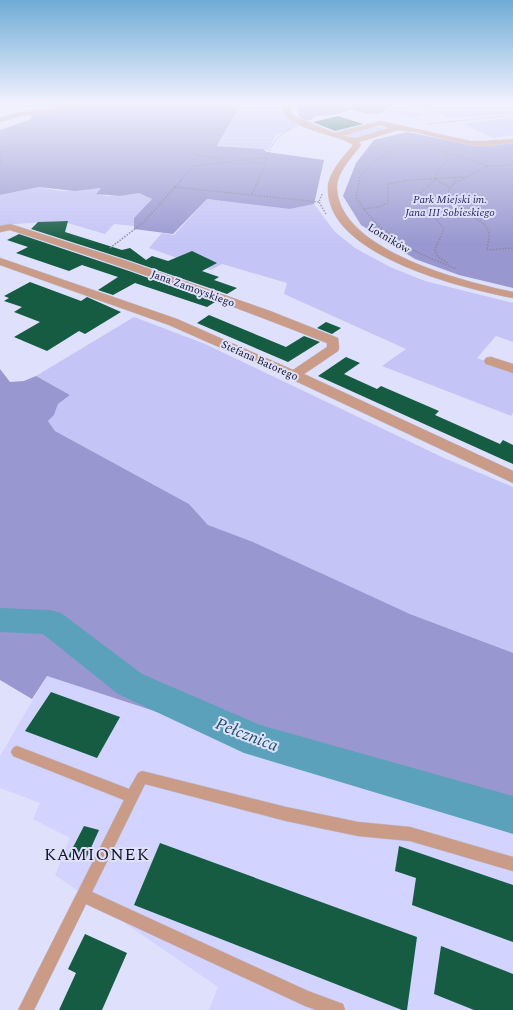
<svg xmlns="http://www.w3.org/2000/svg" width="513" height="1010" font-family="Spectral,serif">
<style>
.built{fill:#d2d3fe}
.green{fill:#c4c4f6}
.forest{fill:#9897cf}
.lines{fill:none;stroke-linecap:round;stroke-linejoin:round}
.river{fill:#5ba1bb;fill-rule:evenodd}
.building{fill:#155c43}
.lane-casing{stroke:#bbbcd6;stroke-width:1}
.street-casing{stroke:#bbbcd6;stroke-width:1}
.path-far1{stroke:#88889f;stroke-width:1;stroke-dasharray:1.5 1.5;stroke-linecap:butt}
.path{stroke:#88889f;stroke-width:1.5;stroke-dasharray:1.5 1.5;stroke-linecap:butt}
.lane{fill:#ca9b87;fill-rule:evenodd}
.street{fill:#ca9b87;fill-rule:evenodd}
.labels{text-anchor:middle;stroke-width:4;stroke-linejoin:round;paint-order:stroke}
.far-park-label{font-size:11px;font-style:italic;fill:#2d2365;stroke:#dfe0fc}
.far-street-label{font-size:11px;fill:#171627;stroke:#dfe0fc}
.near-water-label{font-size:17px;font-style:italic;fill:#185265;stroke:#dfe0fc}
.near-neighbourhood-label{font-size:17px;letter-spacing:1px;fill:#171627;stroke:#dfe0fc}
</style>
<rect width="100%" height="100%" fill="#dfe0fc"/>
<path class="built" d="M47,676L513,828V1010H209L218,987L55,875L70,838L33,819L40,803L0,788V756Z"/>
<path class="green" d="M243,103H283L281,107L284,114L302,125L276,135L268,151L264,149L218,145Z
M404,103H513V113L474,117H444L446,114L417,109Z
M398,107L423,115L410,118L386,110Z
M513,117V135L493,138L463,124Z
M374,126L386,129L357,138L345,135Z
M39,187L61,191L102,188L96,193L106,196H119L139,193L152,199L134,218V226L114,224L105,234L61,221L0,225V195Z
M207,199L290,209L314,204L335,232L355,248L390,267L425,281L513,303V342L496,336L477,358L513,372V413L511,416L382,366L406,349L284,294L287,283L222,264L211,270L149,248L162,233L174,235Z
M134,317L205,344L444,458L513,487V653L410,614L208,525L189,504L55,431L48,421L54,415L58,404L70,395L36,376Z"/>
<path class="forest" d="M121,103H242L217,146L263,149L267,152L324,160L314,204L290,209L207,199L173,234L134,229V218L152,199L139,193L120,196L96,194L101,188L75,191L39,187L0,195V130L31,119L33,115Z
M296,103H397V105L384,109L382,113L370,114L351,110L333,115L315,116L311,120H305L299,116Z
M407,132L477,146L513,143V288L459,275L415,259L361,225L343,196L356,163L374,140Z
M0,369L10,382L24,381L36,376L70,395L58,404L54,415L48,421L55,431L189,504L208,525L253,542L410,614L513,653V828L47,676L32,699L0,680Z"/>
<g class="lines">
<path class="river" d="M0,608L50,610L61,613L142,674L260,725L513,796V834L244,753L118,694L43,634L0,632Z"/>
</g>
<path class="building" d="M338,116L363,124L335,131L313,122Z
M68,221L65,232L122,250L130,248L146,260L152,256L168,261L192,251L217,263L202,271L219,277L214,280L237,288L227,294L128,260L31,229L38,222Z
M19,234L129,271L215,302L207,307L135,283L113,295L98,290L118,277L82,265L69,271L16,253L28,247L7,240Z
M30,282L81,301L87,297L121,312L85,334L79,331L47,351L14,337L40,322L14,312L22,307L4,301L9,298L4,296Z
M209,315L286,347L304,336L320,342L288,362L197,323Z
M326,322L341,328L332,334L317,328Z
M346,357L360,363L344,374L377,389L381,386L439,411L435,415L500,444L503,440L513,445V464L318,376Z
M51,692L120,717L97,758L25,731Z
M84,826L99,830L85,861L68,857Z
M160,843L417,937L407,1010H402L134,905Z
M399,846L513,885V942L412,905L416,878L395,871Z
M85,934L127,953L102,1010H59L76,973L68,969Z
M441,946L513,974V1010H474L434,994Z"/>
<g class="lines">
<defs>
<path id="lane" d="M26,103H43L84,107L82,108Z
M17,746L129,789L138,773L142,771L286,807L358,822L410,827L513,857V871L410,841L358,836L286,821L145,784L92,892L308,991L343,1004L345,1010H316L305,1006L86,904L34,1010H18L124,800L13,756L11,752L13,748Z"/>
<path id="street" d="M94,103H114L111,105L21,116L0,122V118L20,112Z
M283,103H289V108L293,115L334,133L380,121L470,141H486L513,139V143L486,146L470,145L415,132L398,130L359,142L361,145C352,157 335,174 337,190C342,251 464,282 513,292V298C462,288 329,256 328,190C327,173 344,157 353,145C341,134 276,129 283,103ZM380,125L389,128L356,138L342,136Z
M10,224L127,261L270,311L338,338L339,348L338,351L304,374L513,471V483L289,378L169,325L0,265V258L177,319L293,370L327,347V343C222,301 116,264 10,230L0,232V226Z
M491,357L513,364V373L486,364L484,361L486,358Z"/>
</defs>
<use href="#lane" class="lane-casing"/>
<use href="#street" class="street-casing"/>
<path class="path-far1" d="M428,124L513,115
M441,146L446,154L459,156L488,166
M0,151L2,155L0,164
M196,155L218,158L221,159L223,163
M244,160L267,157
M183,178L193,166L239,161L265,164C270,147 275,136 291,129
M259,178L265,164
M359,178C364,168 400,143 410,140
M435,178L437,171L447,161L446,154
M452,178L464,177
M465,178L488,166L513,165"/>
<path class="path" d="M360,177L356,197C382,239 413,252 457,269
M436,177L435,179L449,187
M467,177L453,184L448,190C455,218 486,215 489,234C490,239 487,245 487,250L513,248
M435,180L418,195L443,228C443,237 436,242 435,251L438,257L449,264
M174,187L319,202
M252,194L260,177
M322,194L319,202L326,214
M364,209L378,207L388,203V184L408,180L464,177
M110,248L144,222L184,177"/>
<use href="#lane" class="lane"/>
<use href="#street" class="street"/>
</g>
<linearGradient id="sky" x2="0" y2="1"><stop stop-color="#6facd6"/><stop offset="0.42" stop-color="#f1f1fe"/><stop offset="1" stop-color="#f1f1fe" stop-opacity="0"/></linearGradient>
<rect width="513" height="244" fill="url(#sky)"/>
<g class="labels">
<g class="far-park-label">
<text x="450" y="203">Park Miejski im.<tspan x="450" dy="13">Jana III Sobieskiego</tspan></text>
</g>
<g class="far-street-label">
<text transform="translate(389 238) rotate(31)" y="4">Lotników</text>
<text transform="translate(193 288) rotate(20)" y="4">Jana Zamoyskiego</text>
<text transform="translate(260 360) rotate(24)" y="4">Stefana Batorego</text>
</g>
<g class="near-water-label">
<text transform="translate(247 734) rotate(21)" y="6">Pełcznica</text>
</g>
<g class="near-neighbourhood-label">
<text x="97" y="860">KAMIONEK</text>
</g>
</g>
</svg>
